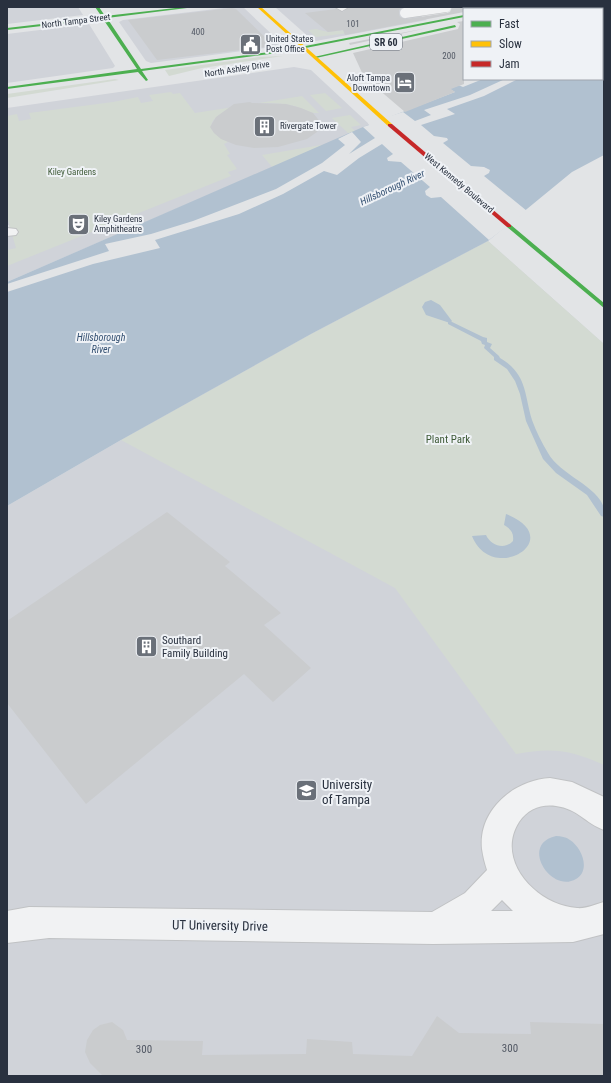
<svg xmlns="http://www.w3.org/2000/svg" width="611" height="1083" font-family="'Roboto Condensed',sans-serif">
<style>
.built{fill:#d0d3d9}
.green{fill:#d3dad2}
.water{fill:#b1c1d0}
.pier{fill:#e2e4e6}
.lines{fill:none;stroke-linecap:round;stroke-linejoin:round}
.stream{fill:#b1c1d0;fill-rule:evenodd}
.building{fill:#caccce}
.street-casing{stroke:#c0c2c4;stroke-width:2}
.street{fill:#f1f2f3;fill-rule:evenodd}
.fast{fill:#4caf50;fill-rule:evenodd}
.slow{fill:#ffc107;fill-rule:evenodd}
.jam{fill:#c62828;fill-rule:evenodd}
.street-bridge-casing{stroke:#c0c2c4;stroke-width:11;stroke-linecap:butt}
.street-bridge{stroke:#f1f2f3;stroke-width:10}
.labels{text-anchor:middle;stroke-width:4;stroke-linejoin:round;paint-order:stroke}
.far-street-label{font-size:9px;fill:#29313f;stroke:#eff2f6}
.number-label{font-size:9px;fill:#525864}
.far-poi-label{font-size:9px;fill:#29313f;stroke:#eff2f6;text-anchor:start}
.far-park-label{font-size:9px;fill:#3e5a37;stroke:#eff2f6}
.shield{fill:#eff2f6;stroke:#646b76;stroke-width:1}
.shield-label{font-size:10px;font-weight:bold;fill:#29313f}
.far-water-label{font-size:10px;font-style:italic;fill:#355172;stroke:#eff2f6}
.park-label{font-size:11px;fill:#3e5a37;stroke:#eff2f6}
.poi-label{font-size:11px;fill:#29313f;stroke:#eff2f6;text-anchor:start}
.near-number-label{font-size:11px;fill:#525864}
.near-poi-label{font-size:13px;fill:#29313f;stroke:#eff2f6;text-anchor:start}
.near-street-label{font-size:13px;fill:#29313f;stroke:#eff2f6}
</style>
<rect width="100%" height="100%" fill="#e2e4e6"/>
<path class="built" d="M7,7H78L83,15L7,24Z
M232,7H243L280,42L279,44L273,47L151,63L146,61L119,22L123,20Z
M271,7H408L427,20L316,41L311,39L275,7Z
M89,24L115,66L113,68L7,83V34Z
M294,67L311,70L370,125L7,282V237L12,236L9,225H7V108Z
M488,241L604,344V1076H7V506L121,440L311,334Z"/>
<path class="green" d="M316,29L328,32L345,30L349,33L316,37L308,30Z
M283,56L202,68L169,76L165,70L259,57Z
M115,79L119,80L7,98V94Z
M171,92L173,94L180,93L195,113L240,106C218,113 195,126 228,142L224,144L230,154L227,155L237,169L228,172L231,176L7,266V250L16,248L7,217V116L17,114L19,121L31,119L29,113L113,102L138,97L141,103L153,101L149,95Z
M325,93L342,108L326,111L310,95Z
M302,96L319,113C310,114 303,108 294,106C283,103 271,103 259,103Z
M350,115L361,125L351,127L355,131L349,134L332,118Z
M327,144L273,168L262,155Z
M488,241L604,344V765C571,750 552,747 516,754L395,588L121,440L311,334Z"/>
<path class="water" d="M602,29H604V155L572,172L488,241L311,334L121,440L7,506V282L363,127L455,92L446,87L453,83L463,87L483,79H602Z
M431,300L440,305L452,321L450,323L426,315L422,307L425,302Z
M506,514C569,539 492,586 472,536L486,535C491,546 505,550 513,541C514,533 511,529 504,525Z
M556,836C561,836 566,837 570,840C582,848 591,870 576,879C551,894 519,844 556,836Z"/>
<path class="pier" d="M505,79H518L484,96L447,109L455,114L421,125L434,136L447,138L448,140L443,143L471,166L484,167L490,170L489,173L484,176L527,211L489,240L441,197L431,198L426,195L425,191L430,187L401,162L388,161L387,158L393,154L382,144L359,158L337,175L324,171L283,194L239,214L155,240L160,248L93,264L7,292V284L109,251L105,244L151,234L193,221L276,189L322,163L345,145L338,139L352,132L361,142L349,154L375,138L363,127L369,125L368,123L403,112L415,121L431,115L424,110L470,95Z"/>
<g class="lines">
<path class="stream" d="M450,321L483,337L487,338V342L492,344L490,348L499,356L500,358C527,374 524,393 532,420C536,431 542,443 548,453C560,475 598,486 604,508C605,510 604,514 604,517L601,516L587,495L556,473L543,459L526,421L520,394L515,381L507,369L494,360V357L484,348L485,345L482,344L481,341L448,324V322Z"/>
</g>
<path class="building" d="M354,7H403L399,10V14L400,17L406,19L447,13L450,12L452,7H464V12L345,35L343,30L328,32L305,13L336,9L343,12L348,8Z
M232,8L236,9L274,46L157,60L128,20Z
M464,21V84L451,89L455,92L405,112L364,77L353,53L458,29L460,24L457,22Z
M427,28L350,45L349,43Z
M250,102L252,103L286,104L301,108L313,113L322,124L317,132L307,139L278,147L254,148L236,145L221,139L214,133L210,127L216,117L234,104Z
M167,512L230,562L225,566L281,613L264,625L311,668L273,702L244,674L86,804L7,703V621Z
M437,1016L459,1033L531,1034L530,1022L604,1024V1076H103L90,1063L85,1052L87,1040L93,1030L100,1025L112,1022L123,1030L127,1040L203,1041L202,1055L306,1054L307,1039L352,1042L353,1054L412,1056Z"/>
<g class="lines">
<defs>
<path id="street" d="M335,7H346L347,8L342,11Z
M575,7H587L589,9H577Z
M602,15H604V21H602Z
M7,228L16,229L18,232L16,235L7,236Z
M550,778L572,782L604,797V830C585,823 578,809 556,806C541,804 528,809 519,822C494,861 538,906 577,908C586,909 596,904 604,902V934L573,942L433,944L49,938L7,943V911L29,907L432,912L465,893L487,870C485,864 483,856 482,849C478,810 514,780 550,778ZM502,900L513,911H491Z"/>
</defs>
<use href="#street" class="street-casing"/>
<use href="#street" class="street"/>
<path class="fast" d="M95,7H99L105,16L184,7H195L107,18L141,69L285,50L464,15V17L285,52L142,71L148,80L146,81L138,72L7,89V87L137,69L103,19L7,30V28L102,17Z
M455,25L456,27L316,58L314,57Z
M507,225H511L604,303V308L507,227Z"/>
<path class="slow" d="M257,7H261L392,124V126H388Z"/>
<path class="jam" d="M388,124H392L511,225V227H507L388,126Z"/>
<defs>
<path id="street-bridge" d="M405,13L446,7"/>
</defs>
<use href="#street-bridge" class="street-bridge-casing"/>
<use href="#street-bridge" class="street-bridge"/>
</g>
<defs>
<symbol id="civic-square" viewBox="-11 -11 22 22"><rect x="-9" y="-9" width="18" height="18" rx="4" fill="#6a7079" stroke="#eff2f6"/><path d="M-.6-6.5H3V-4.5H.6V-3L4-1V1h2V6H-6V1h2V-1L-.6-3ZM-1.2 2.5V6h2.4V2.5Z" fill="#fff"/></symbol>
<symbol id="hotel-square" viewBox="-11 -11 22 22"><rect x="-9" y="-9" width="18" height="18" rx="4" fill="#6a7079" stroke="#eff2f6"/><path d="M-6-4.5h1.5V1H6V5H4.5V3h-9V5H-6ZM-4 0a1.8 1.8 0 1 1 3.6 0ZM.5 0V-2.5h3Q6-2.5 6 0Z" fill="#fff"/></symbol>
<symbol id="building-square" viewBox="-11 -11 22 22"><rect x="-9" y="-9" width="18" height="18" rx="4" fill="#6a7079" stroke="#eff2f6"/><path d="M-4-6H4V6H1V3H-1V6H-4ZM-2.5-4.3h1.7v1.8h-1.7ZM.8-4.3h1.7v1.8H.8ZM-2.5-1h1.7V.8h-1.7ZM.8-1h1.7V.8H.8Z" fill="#fff"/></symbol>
<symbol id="theatre-square" viewBox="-11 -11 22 22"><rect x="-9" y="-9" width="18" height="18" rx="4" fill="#6a7079" stroke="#eff2f6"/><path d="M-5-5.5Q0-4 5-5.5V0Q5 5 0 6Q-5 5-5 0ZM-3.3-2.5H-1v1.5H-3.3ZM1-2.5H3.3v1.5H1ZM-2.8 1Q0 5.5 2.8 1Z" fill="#fff"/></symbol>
<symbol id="university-square" viewBox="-11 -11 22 22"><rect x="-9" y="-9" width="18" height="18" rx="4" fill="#6a7079" stroke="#eff2f6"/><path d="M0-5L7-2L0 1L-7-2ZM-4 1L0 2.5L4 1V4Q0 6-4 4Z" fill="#fff"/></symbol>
</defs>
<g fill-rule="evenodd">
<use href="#civic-square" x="238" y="32" width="25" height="25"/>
<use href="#hotel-square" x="392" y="70" width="25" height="25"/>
<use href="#building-square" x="252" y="114" width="25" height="25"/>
<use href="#theatre-square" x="66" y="212" width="25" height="25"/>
<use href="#building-square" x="134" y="634" width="25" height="25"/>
<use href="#university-square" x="294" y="778" width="25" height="25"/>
</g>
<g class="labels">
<g class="far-street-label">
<text transform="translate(76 21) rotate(-7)" y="3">North Tampa Street</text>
<text transform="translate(237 69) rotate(-9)" y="3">North Ashley Drive</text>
<text transform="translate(459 183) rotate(40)" y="3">West Kennedy Boulevard</text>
</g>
<g class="number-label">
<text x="353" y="27">101</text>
<text x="198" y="35">400</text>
<text x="449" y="59">200</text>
</g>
<g class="far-poi-label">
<text x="266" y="42">United States<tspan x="266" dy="10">Post Office</tspan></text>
<text x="390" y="81" text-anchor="end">Aloft Tampa<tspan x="390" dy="10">Downtown</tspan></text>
<text x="280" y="129">Rivergate Tower</text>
<text x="94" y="222">Kiley Gardens<tspan x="94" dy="10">Amphitheatre</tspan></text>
</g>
<g class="far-park-label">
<text x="72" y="175">Kiley Gardens</text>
</g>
<rect class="shield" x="370" y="34" width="32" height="16" rx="3"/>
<g class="shield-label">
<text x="386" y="46">SR 60</text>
</g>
<g class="far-water-label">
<text transform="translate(392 187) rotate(-25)" y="4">Hillsborough River</text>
<text x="101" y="341">Hillsborough<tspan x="101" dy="12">River</tspan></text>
</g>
<g class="park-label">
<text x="448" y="443">Plant Park</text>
</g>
<g class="poi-label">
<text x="162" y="644">Southard<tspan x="162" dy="13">Family Building</tspan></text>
</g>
<g class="near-number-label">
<text x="510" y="1052">300</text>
<text x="144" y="1053">300</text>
</g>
<g class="near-poi-label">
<text x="322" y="789">University<tspan x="322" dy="15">of Tampa</tspan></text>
</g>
<g class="near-street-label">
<text transform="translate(220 925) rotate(1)" y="5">UT University Drive</text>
</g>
</g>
<rect width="611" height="1083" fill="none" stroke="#29313f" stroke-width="16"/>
<rect x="463" y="8" width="140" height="72" fill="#eff2f6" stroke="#a0a5ad"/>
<rect x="471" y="21" width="20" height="6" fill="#4caf50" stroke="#a0a5ad"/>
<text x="499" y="28" font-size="12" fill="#29313f">Fast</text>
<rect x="471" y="41" width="20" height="6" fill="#ffc107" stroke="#a0a5ad"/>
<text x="499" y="48" font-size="12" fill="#29313f">Slow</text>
<rect x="471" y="61" width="20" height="6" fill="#c62828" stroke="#a0a5ad"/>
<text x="499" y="68" font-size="12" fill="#29313f">Jam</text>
</svg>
